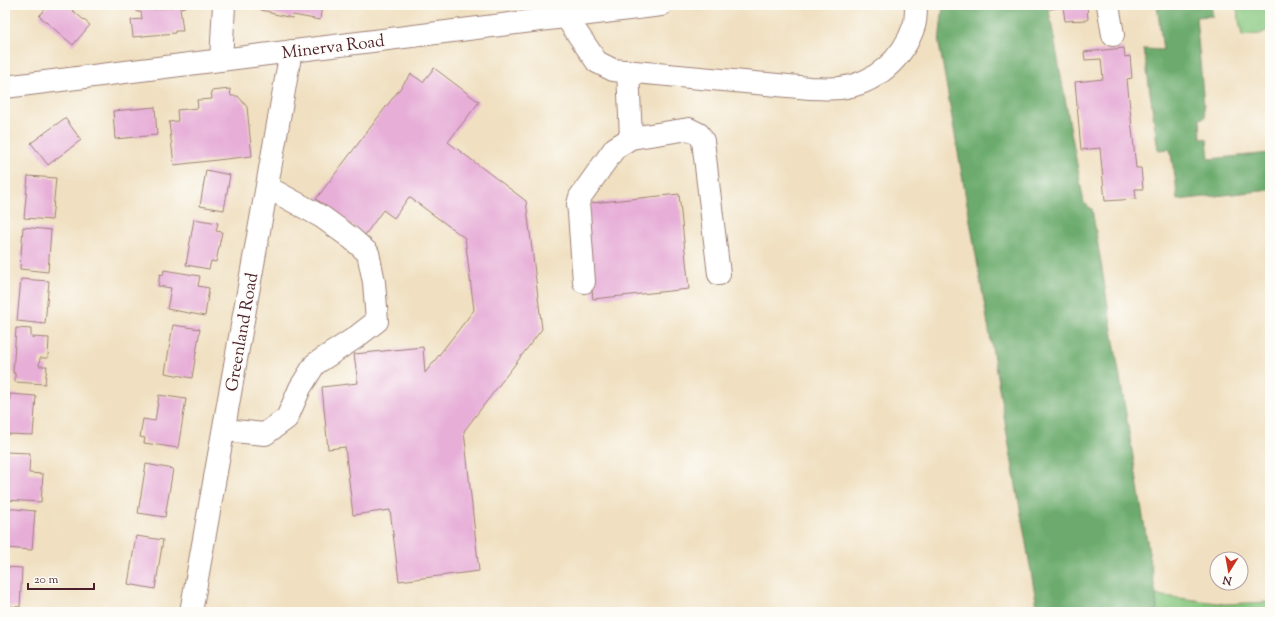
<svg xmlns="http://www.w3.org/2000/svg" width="1275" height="617" font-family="'Sorts Mill Goudy',serif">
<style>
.green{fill:#85c67e;stroke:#687254}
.forest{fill:#6cab6d;stroke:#5b654c}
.building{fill:#e7afd8}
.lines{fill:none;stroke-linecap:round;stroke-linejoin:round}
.minor-casing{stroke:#9d8076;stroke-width:24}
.minor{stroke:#fff;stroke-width:22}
.labels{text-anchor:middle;stroke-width:3.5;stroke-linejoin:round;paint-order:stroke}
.street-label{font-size:17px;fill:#4a1f2b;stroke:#fdfcf7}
</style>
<rect width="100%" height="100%" fill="#fdfcf7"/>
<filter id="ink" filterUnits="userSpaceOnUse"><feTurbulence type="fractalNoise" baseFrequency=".025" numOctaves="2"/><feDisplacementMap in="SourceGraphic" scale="8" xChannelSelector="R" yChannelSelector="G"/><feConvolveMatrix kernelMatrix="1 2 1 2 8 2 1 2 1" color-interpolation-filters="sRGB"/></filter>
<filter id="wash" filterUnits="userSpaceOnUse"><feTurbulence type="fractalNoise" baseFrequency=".012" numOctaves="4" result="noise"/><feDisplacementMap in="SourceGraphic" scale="16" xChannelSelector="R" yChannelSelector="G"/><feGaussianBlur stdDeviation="0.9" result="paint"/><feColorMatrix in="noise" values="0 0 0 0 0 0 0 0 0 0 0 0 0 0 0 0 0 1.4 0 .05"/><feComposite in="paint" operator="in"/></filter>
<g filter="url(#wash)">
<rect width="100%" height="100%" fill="#f0e0c1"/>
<path class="green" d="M1236,5H1270V29L1260,34L1242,36Z
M1156,595L1225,604L1270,602V612H1157Z"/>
<path class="forest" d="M943,5H1048L1084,203L1092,209L1156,595L1157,612H1038L939,43Z
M1157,5H1211L1213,16L1196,17L1205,117L1200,119L1201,138L1207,139L1209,159L1270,153V190L1177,200L1176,183L1170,149L1158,150L1144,49L1163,50Z"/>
<g id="blocks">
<path class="building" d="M49,5H66L90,25L73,45L39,16Z
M136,5H148L149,10L172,7V5H186V7L180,8L183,31H175V33L133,37L131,20L142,19L141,12H137Z
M262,5H322L320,20L293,15L292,18L270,13V12L261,10Z
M1050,5H1087L1088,20L1065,21L1063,7L1050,9Z
M1124,48L1125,57L1130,56L1132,78L1127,79L1136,168H1141L1143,189H1135L1136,199L1105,201L1100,148L1081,150L1075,82L1103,79L1101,59L1085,60L1084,52Z
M434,68L479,102L448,142L526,201L542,329L464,431L479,571L399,581L390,510L353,515L345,447L328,449L322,387L358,383L354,354L423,347L425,373L474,310L465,238L409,197L394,218L383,210L365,235L316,199L411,74L423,82Z
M230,89L231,96H238L247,107L252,156L174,165L169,122L178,121L177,110L198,108L197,100L212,99L211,91Z
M155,107L157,135L115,139L113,111Z
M65,118L81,140L48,165L31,143Z
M206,170L230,175L224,210L200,206Z
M28,176L56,178L52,220L24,218Z
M679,194L689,289L593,299L582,204Z
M194,219L218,223L216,231L222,232L216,262L211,261L209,269L186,265Z
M23,227L51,230L48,272L20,269Z
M164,270L200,276L198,286L209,288L205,316L167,309L171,288L158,286L160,274L163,275Z
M21,279L49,281L45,324L17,321Z
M173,325L200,329L192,378L165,373Z
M16,328L31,329V337L49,338L48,358H40L39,366H47L45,384L15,382V373H13Z
M10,394L36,396L33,435L7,434Z
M159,395L186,399L178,448L144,443L145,438L140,437L143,419L155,421Z
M5,452L30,453L29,473L43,474L41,502L5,500Z
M146,464L173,469L165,517L138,513Z
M5,508L35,511L32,550L5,548Z
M136,536L163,540L155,589L128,584Z
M5,567L22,568L20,607L5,606Z"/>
</g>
</g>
<g filter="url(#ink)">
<use href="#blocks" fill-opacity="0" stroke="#9d8076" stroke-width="1"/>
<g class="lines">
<defs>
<path id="minor" d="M1108,5L1113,35
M566,17L597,62L613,70L810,88C820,88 831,89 840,88C875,84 903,59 914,26C916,20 916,12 916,5
M221,60L224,5
M628,71L631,138
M5,87L661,5
M584,282L579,213L578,204L580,197L615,148L631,138L689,129L699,134L703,141L719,274
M224,430L265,434L287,418L300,388L315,364L355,338L377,321L374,282L368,253L351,238L322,217L267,187
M191,612L291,51"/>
</defs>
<use href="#minor" class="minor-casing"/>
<use href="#minor" class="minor"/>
</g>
</g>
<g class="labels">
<g class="street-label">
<text transform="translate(333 46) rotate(-7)" y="6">Minerva Road</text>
<text transform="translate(241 332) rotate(-80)" y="6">Greenland Road</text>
</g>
</g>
<rect width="1275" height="617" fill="none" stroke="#fdfcf7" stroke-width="20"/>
<g transform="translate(1229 571) rotate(191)"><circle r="19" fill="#fdfcf7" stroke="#b5a4a5"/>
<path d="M0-3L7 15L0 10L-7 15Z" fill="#c8321e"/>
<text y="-6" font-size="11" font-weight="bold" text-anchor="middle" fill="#4a1f2b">N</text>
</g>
<path d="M28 583v6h66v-6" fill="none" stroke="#4a1f2b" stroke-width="2"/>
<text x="34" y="583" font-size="12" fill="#4a1f2b" stroke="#fdfcf7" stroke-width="3" paint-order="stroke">20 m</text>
</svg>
